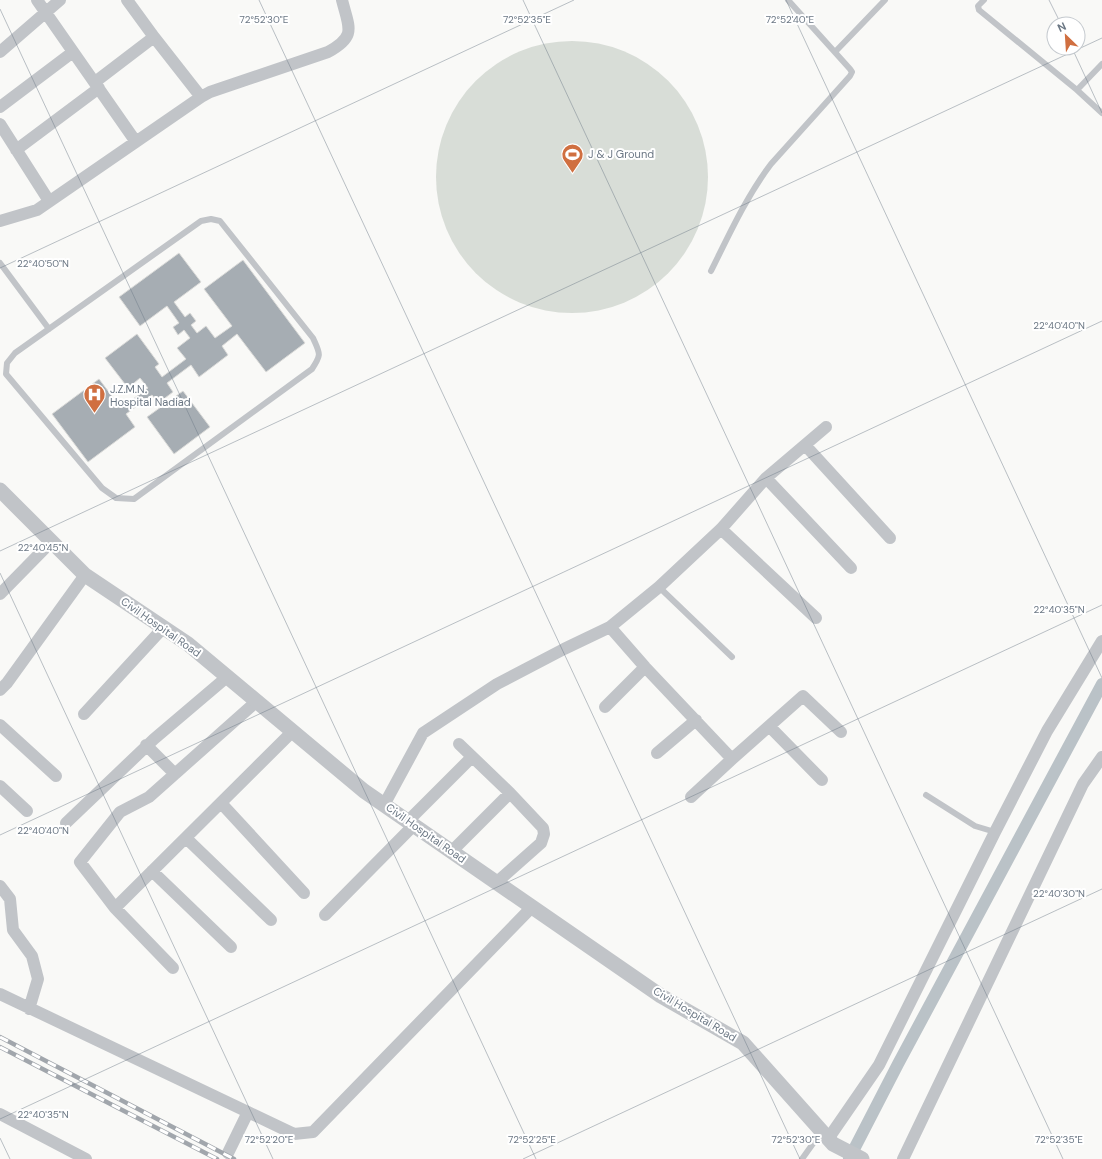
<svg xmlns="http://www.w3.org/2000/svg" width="1102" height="1159" font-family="'DM Sans',sans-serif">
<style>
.green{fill:#d8ddd7}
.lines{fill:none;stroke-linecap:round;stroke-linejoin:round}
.canal{stroke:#bac2c7;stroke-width:12}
.building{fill:#a6adb3;stroke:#dbdbd9}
.service{stroke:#c1c4c8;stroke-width:6}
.minor{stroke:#c1c4c8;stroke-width:12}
.tertiary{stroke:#c1c4c8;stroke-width:15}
.rail-casing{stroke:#a1a6ac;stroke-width:4.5}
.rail{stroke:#fff;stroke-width:3;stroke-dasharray:9;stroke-linecap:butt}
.ticks{fill:none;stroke:#6b7784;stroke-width:1;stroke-opacity:0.45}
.labels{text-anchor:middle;stroke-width:4;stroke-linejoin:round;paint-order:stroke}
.poi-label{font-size:11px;fill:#6b7784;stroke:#fff;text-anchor:start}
.street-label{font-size:11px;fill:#6b7784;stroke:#fff}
.ticks-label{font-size:10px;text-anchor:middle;fill:#6b7784;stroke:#fff;stroke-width:4;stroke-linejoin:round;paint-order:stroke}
</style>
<rect width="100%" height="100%" fill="#f9f9f7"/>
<path class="green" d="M436 177a136 136 0 1 1 272 0a136 136 0 1 1-272 0Z"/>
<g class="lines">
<path class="canal" d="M849,1159L898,1064L1102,684"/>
</g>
<path class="building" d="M179,253L201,282L174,302L185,317L190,313L196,321L191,325L197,333L206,326L215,338L232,326L204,289L243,260L305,343L266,372L237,334L222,346L228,355L199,377L191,365L167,383L173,392L165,398L168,402L183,391L210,427L174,454L147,417L161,407L152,395L126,414L135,427L88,462L52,414L99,379L121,408L148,388L140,378L128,388L105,358L137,334L159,364L155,367L162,377L186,359L177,348L190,338L184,330L178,335L173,327L179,323L167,306L140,326L119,297Z"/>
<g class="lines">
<path class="service" d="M984,0L978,6L979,10L1077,90L1102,113
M835,52L885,0
M1077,90L1102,64
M211,219L220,221L313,338C320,354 322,354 312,369L134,499L116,498L102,488L6,374L7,363L15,353L201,221Z
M0,263L49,329
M711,271C729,235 746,197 771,164L850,76L852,72L850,69L788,0
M659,587L732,657
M926,795L975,826L995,832
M802,1159L822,1131"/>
<path class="minor" d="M37,0L136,142
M127,0L154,37L201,97
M0,52L60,0
M95,82L154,37
M0,107L73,52
M0,124L49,201
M16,150L99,88
M0,221L37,210L201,97L210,92L328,52C357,36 349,28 342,0
M805,445L890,538
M766,478L851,568
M721,529L816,618
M0,594L51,542
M610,627L645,667L732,759
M0,690L7,683L85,575
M605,707L645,667
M84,714L163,628
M0,725L56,776
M769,726L822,780
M459,744L510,793L543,828L544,834L541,843L497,882
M146,745L175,774
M657,753L696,720
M0,786L27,811
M691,797L732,759L803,696L841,732
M221,803L304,893
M384,805L423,733L497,684L564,649L610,627L659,587L721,529L766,478L826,427
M408,821L472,757
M66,823L154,739L227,677
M186,838L271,920
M452,851L510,793
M152,871L231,947
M0,886L10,899L13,930L32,956L38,979L29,1009
M115,908L293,731
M325,915L414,825
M173,968L115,908L80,862L120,812L149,797L257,701
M0,994L294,1134L313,1132L532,907
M0,1114L86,1159
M828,1139L879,1065L995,832L1047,731L1102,641
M228,1153L248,1112
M903,1159L1083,784L1102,757"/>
<path class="tertiary" d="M0,490L85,575L188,644L364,791L661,996L743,1043L833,1144L862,1159"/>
<defs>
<path id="rail" d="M0,1037L234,1159
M0,1047L217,1159"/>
</defs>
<use href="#rail" class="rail-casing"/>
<use href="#rail" class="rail"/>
</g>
<path class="ticks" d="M259,0L800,1159M523,0L1063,1159M786,0L1102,678M1049,0L1061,24M0,9L536,1159M1072,48L1102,113M0,268L574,0M0,551L1102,38M0,573L273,1159M0,835L1102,321M0,1119L1102,605M0,1138L10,1159M523,1159L1102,889"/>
<defs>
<symbol id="stadium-pin" viewBox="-11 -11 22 30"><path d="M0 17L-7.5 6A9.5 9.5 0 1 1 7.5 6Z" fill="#d06f40" stroke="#fff"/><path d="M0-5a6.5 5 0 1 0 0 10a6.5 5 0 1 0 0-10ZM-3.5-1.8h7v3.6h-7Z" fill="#fff"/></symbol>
<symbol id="hospital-pin" viewBox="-11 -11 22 30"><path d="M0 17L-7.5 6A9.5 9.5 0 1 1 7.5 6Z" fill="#d06f40" stroke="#fff"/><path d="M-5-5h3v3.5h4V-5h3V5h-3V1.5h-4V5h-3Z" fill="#fff"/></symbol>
</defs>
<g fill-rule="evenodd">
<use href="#stadium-pin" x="560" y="142" width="25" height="34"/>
<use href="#hospital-pin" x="82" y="382" width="25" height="34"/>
</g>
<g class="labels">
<g class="poi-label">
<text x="588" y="158">J &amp; J Ground</text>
<text x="110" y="393">J.Z.M.N.<tspan x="110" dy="13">Hospital Nadiad</tspan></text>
</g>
<g class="street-label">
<text transform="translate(161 627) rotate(35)" y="4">Civil Hospital Road</text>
<text transform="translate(426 833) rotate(35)" y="4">Civil Hospital Road</text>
<text transform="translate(695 1014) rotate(31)" y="4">Civil Hospital Road</text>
</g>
</g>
<g class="ticks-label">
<text x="264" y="23">72°52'30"E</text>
<text x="790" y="23">72°52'40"E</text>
<text x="527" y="23">72°52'35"E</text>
<text x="43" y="267">22°40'50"N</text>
<text x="1059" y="329">22°40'40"N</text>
<text x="43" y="551">22°40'45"N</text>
<text x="1059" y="613">22°40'35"N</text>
<text x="43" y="834">22°40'40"N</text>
<text x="1059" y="897">22°40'30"N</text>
<text x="43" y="1118">22°40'35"N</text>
<text x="269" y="1143">72°52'20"E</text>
<text x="532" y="1143">72°52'25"E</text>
<text x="796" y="1143">72°52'30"E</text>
<text x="1059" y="1143">72°52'35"E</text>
</g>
<g transform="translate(1066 36) rotate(335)"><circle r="19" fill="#ffffff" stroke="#c4c9ce"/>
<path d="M0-3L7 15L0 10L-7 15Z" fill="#d06f40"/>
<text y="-6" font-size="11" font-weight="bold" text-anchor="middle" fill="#6b7784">N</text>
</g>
</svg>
